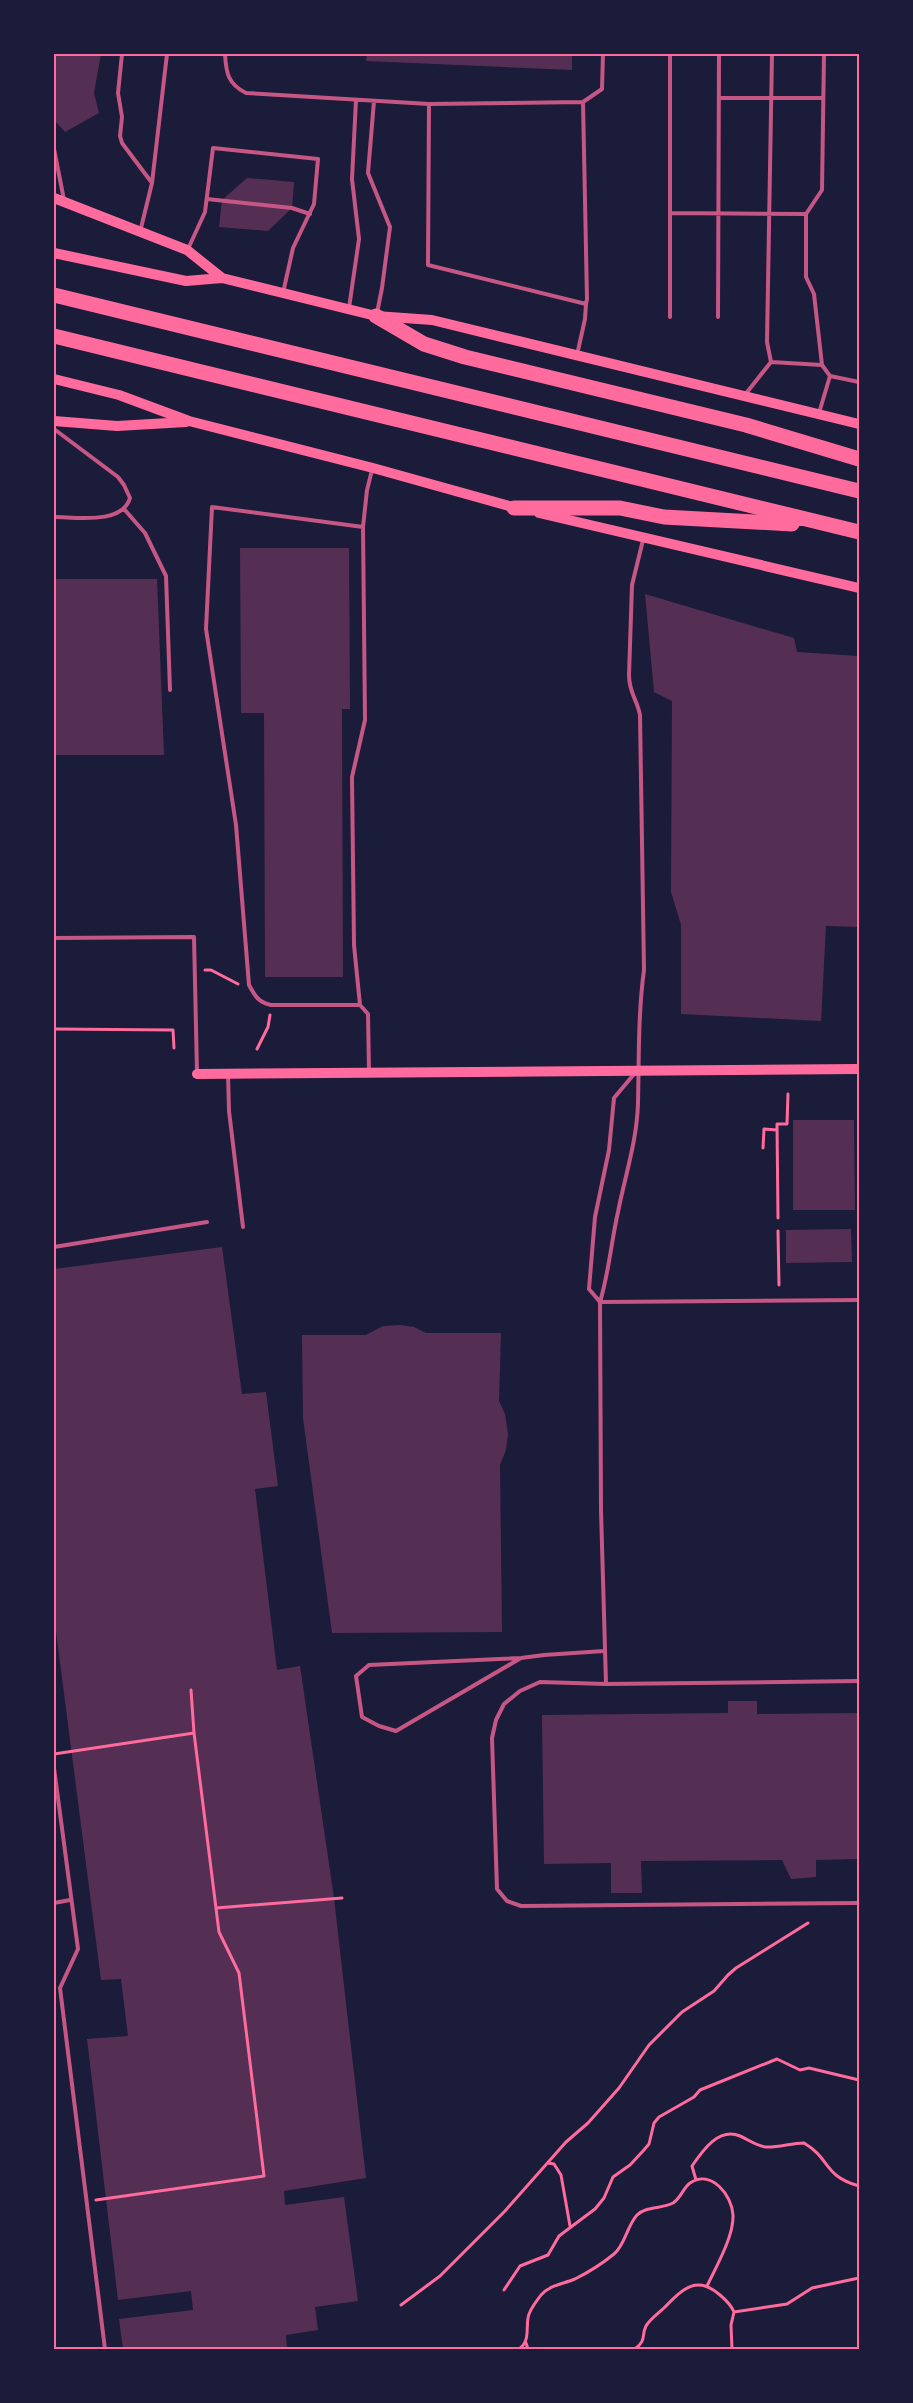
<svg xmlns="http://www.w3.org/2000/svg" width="913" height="2403" font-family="'Golos Text',sans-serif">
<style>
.building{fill:#542f53}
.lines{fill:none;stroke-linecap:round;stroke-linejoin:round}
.path{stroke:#ff6b9d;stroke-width:3}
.service{stroke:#c65784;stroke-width:4}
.secondary{stroke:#ff6b9d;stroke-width:10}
.motorway{stroke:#ff6b9d;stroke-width:15}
.neatline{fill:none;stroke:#ff6b9d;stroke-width:2}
</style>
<rect width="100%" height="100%" fill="#1b1b3a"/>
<path class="building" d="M54,54H101L94,93L99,113L65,132L54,120Z
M367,54H572V70L366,61Z
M247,178L294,182L292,208L268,231L219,227L222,200Z
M240,548H349L350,709H342L343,977H265L264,713H241Z
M54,579H157L164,755H54Z
M645,594L794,638L797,652L859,656V927L826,926L821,1021L681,1014V925L671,892L672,701L654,692Z
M793,1120H854L855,1210H793Z
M851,1229L852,1262L786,1263V1230Z
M222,1247L242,1394L266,1392L278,1486L255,1489L277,1670L300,1666L334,1898L366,2178L284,2191L285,2205L344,2197L358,2301L315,2307L318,2330L286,2335L287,2349H123L119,2319L193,2310L191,2291L118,2300L87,2039L128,2036L121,1979L101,1980L54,1616V1269Z
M400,1325L414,1327L426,1333H501L499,1401L505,1414L508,1434L506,1450L500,1465L502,1632L332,1633L303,1418L302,1335H366L383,1326Z
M728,1701H757V1714L859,1713V1859L816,1860V1877L791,1879L782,1860L641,1861L642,1893H611V1863L544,1864L542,1715L728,1713Z"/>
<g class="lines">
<path class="path" d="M205,970H211L238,984
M54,1029L173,1030L174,1048
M257,1049L268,1027L270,1015
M763,1148L764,1129L777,1130
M778,1218L777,1124H787L788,1094
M778,1231L779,1285
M191,1690L194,1733
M54,1754L194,1733L219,1932L239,1973L264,2176L96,2200
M216,1908L342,1898
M548,2163L554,2164L561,2175L570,2226
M696,2180L692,2166C703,2150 719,2127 740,2136C749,2140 755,2145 765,2147C778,2148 791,2143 804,2143C831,2159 823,2176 859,2186
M504,2290L520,2266L548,2255L559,2236L595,2209L604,2198L613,2177L630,2165L643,2151L649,2144L654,2123L659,2117L694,2097L700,2090L777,2059L800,2070L809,2068L859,2080
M401,2305L440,2276L505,2211L566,2142L588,2123L619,2088L649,2045L682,2012L714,1991L728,1975L736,1968L808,1923
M734,2312L787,2304L812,2288L859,2278
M526,2343L528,2349
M519,2349C530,2341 526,2330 528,2318C529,2310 536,2302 541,2295C550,2285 563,2284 575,2279C587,2273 603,2263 614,2254C625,2245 627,2226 637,2215C646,2206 662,2209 673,2203C681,2198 683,2188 690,2183C711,2169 732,2195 733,2215C734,2236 716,2267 707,2286
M635,2349C647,2340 641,2336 646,2326C650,2319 659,2313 665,2307C682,2290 696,2274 720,2295C726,2300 731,2305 734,2312L731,2325L732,2349"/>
<path class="service" d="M122,54L118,93L122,117L120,136L122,143L152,183
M225,54C226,73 228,84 246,93L429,104L583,102L587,299L586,304L428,265L429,104
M719,98H823
M374,101L368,173L390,227L382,288L377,313
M583,102L602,89L603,54
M54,149L64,200
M207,199L292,208L310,214
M670,213V54
M806,214L822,190L824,54
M140,232L152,183L167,54
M188,249L205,212L213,148L318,159L314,204L293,248L283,293
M349,308L359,239L352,179L356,100
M670,317V213L806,214V277L814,294L822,365
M718,317L719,54
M577,355L585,319L586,304
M771,362L767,342L772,54
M744,396L771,362L822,365L830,376
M819,413L830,376L859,382
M54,429L118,477L124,485L130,498C122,525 76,517 54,517
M124,509L145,533L166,576L170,690
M54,938L194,937L197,1072
M360,1005H271C258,1002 255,996 249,985L236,825L206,629L212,507L363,527
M369,1071L368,1014L360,1005L354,945L352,777L365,720L363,527L367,490L372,470
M228,1074L229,1111L243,1227
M54,1247L207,1222
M600,1302L859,1300
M600,1302L589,1289L595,1217L609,1150L614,1098L635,1073
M521,1658L396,1731L379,1726L362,1717L356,1676L369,1665L521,1658L544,1655L604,1651
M859,1681L606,1684L540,1682L520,1691L504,1704L496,1720L492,1738L497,1889L507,1901L521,1906L859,1903
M606,1684L601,1510L600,1302C609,1272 611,1243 618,1212C625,1176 637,1141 638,1103C639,1059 638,1014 644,970L640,715C637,699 629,693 629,675L632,585L643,540
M54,1768L78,1949L60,1988L105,2349
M54,1903L70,1900"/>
<path class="secondary" d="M54,198L187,250L222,278
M54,253L186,281L222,278L376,316L432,320L859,424
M54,379L119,395L189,421L373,468L520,509
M54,421L117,426L186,422
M539,513L859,588
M197,1074L859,1069"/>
<path class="motorway" d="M54,295L859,491
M376,316L424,344L465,357L746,425L859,459
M54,336L859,532
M514,508H620L664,517L792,524"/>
</g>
<rect width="913" height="2403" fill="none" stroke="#1b1b3a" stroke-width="110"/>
<rect x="55" y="55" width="803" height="2293" class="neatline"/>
</svg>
